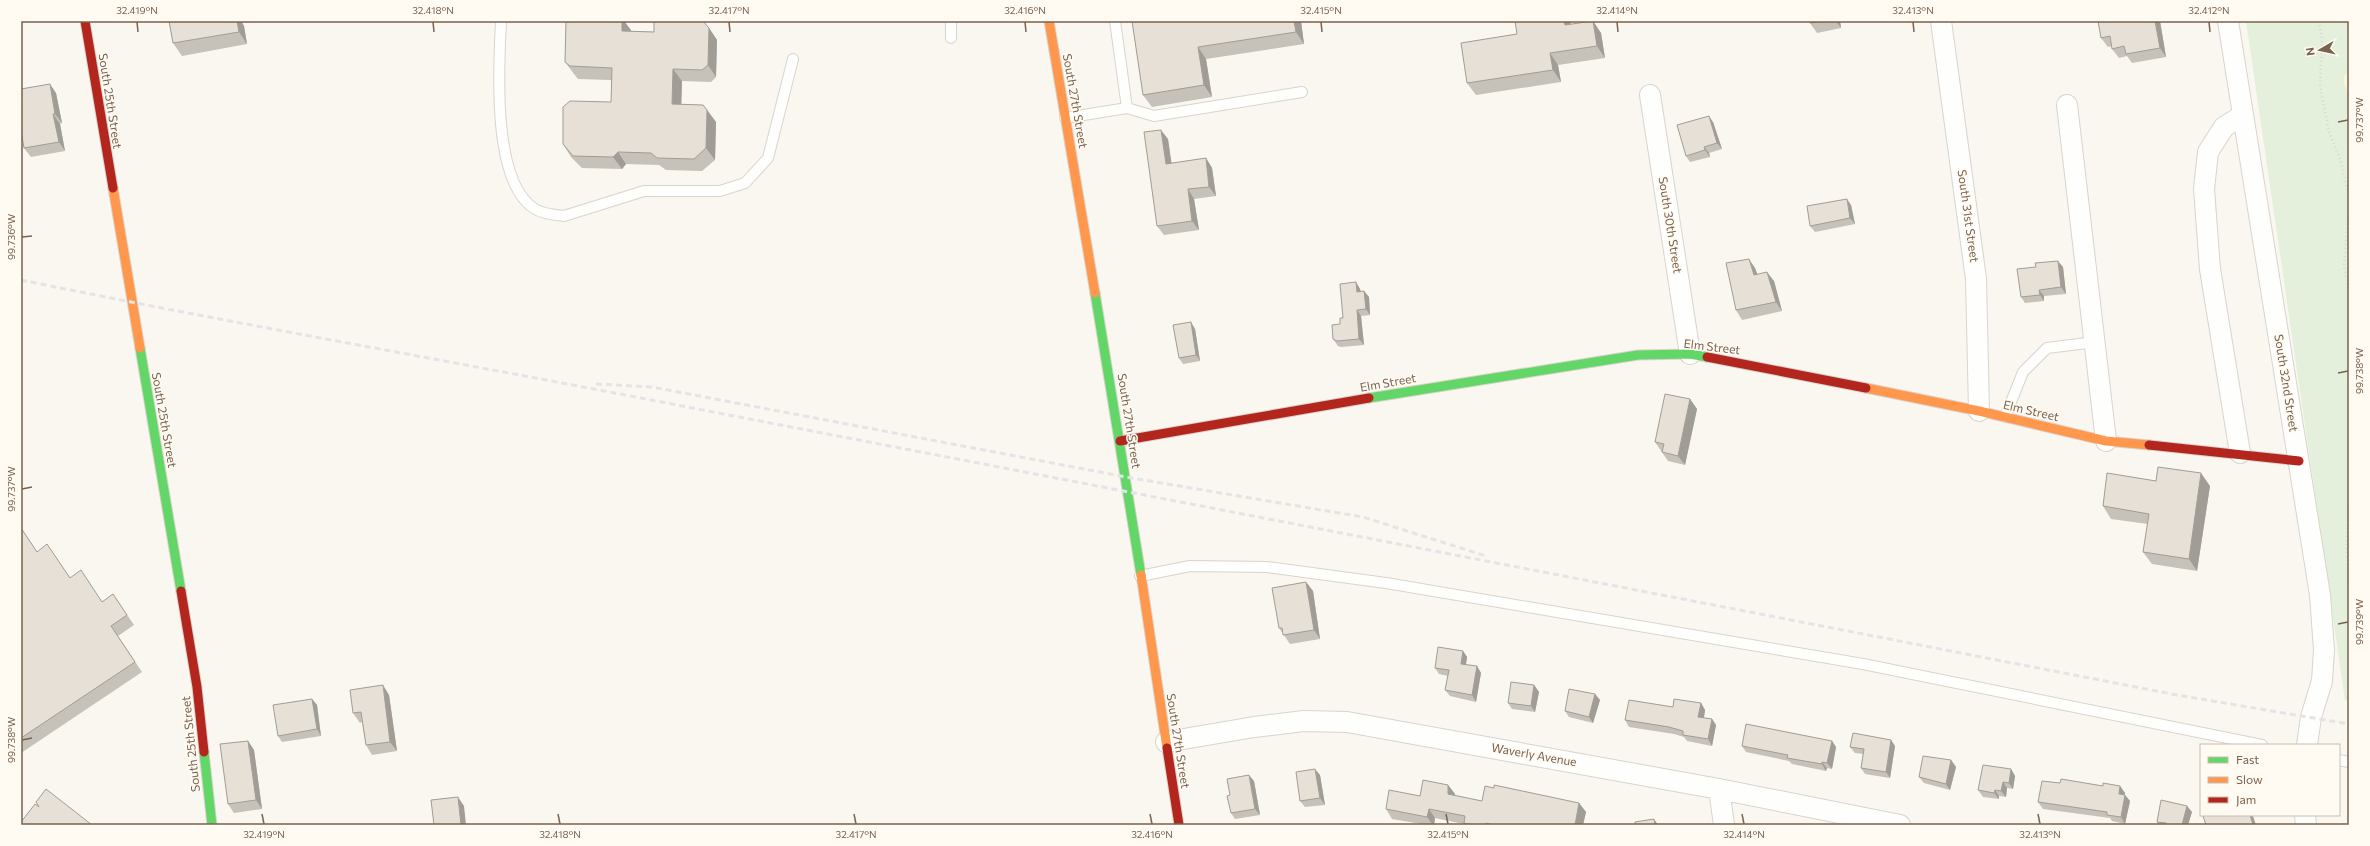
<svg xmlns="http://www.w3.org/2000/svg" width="2370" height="846" font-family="Commissioner,sans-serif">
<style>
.green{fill:#e4f0db}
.sand{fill:#faf6d9}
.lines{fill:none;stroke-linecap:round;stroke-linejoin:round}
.lane-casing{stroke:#d9d4cd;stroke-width:12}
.street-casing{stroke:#d9d4cd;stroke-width:22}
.fast-casing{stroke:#dad4cd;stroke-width:11}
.slow-casing{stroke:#dad4cd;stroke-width:11}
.jam-casing{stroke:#dad4cd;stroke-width:11}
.path{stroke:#dbd6d0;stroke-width:2.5;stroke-dasharray:1 3;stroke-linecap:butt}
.lane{stroke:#fefefd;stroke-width:10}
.street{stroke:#fefefd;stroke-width:20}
.fast{stroke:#63d668;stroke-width:9}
.slow{stroke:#ff974d;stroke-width:9}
.jam{stroke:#b3261e;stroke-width:9}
.rail{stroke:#e6e3e7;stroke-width:3;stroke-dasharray:6 4;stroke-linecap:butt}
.wall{fill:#c6c1b9}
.shaded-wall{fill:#a19d96}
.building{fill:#e6e0d7;stroke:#a19d96}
.ticks{fill:none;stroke:#79624e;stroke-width:1.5}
.labels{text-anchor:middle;stroke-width:3;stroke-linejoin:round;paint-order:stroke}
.street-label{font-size:12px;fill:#79624e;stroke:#fffbf3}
.neatline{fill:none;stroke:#79624e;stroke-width:1.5}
.ticks-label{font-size:10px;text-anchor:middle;fill:#79624e}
</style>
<rect width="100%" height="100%" fill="#f9f7f0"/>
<path class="green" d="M2246,21H2349V701L2345,700Z"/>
<path class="sand" d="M2349,72V95L2344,84V75Z"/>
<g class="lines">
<defs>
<path id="lane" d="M501,21C499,65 491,182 535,209C543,214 555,215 564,216L644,191H720L745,183L768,158L793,59
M951,38V21
M1127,108L1154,116L1302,92
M1065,118L1127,108L1115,21
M2005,417L2023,372L2047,348L2095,342
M1140,576L1190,566L1267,567L1386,583L1863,664L2262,745
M2339,760L2349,762"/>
<path id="street" d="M1941,21L1976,279L1979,411
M2228,21L2320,595L2324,650L2322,681L2311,717L2307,745
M1650,95L1690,354
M2067,105L2106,441
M2240,453L2210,269L2204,189L2208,152L2224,127L2243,115
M1166,742L1254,727L1304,721L1347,722L1719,789L1900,825
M1719,789L1724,825
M2305,815L2306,825"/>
<path id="fast" d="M1095,293L1141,575
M140,348L181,591
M1369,398L1638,355L1690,354L1707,357
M204,752L212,825"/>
<path id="slow" d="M1049,21L1095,293
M113,188L140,348
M1866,388L1979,411L2106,441L2149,445
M1141,575L1167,748"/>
<path id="jam" d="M85,21L113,188
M1707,357L1866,388
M1120,441L1369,398
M2149,445L2299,461
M181,591L197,687L204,752
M1167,748L1179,825"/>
</defs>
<use href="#lane" class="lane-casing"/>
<use href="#street" class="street-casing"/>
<use href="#fast" class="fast-casing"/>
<use href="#slow" class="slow-casing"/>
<use href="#jam" class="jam-casing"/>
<path class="path" d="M2319,21L2322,40L2320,86L2329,132L2340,159L2349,196
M2349,208L2344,265L2349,290
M2349,476L2347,547L2349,598"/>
<use href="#lane" class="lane"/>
<use href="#street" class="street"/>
<use href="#fast" class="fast"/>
<use href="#slow" class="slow"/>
<use href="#jam" class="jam"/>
<path class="rail" d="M21,280C241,325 462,363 682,406C1181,502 1679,598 2177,695L2349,724
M596,384L652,387L1126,477L1363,517L1486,556"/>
</g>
<path class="wall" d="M169,21H241L244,26L247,44L182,56L173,43Z
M558,21H624L631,31L654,32L709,28L717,40L716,77L711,82L682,81L681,104L707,110L716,122L715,160L702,171L666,170L659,165L626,164L622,169L582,168L571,157L563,144L611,102V80L578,79L574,74L565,62L566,21Z
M1132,21H1301L1304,44L1206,59L1212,97L1152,107L1143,95Z
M1570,21L1571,25L1593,21L1601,33L1605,58L1558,65L1561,82L1476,95L1467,83L1517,34Z
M1810,21H1840L1841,28L1817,33L1810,23Z
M2098,21H2160L2166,57L2132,63L2127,56L2119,58L2112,49V46L2108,47L2101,38Z
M21,89L56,93L62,123L60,124L65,151L31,157L24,148L23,141L21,142Z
M1713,122L1722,149L1709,153L1710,157L1690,162L1686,156Z
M1168,139L1171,163L1206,158L1212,168L1216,196L1194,199L1199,230L1164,235L1157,226Z
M1851,205L1855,224L1815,232L1810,226Z
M2063,267L2066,294L2044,296V301L2025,303L2021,297Z
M1755,268L1757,274L1774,281L1782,311L1742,320L1736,310Z
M1356,282L1360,289L1361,291H1364L1369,297L1370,315L1361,316L1364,345L1341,347L1338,346L1333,339L1343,318Z
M1195,329L1200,361L1183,364L1179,358Z
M1690,399L1697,409L1685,465L1668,461L1655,442Z
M2210,486L2197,571L2152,564L2143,552L2148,524L2111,519L2103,506Z
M21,528L37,552L102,602L113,594L134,625L118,636L142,672L21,753Z
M1306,582L1313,591L1320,639L1290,644L1279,628Z
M1463,651L1467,657L1466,665L1477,666L1481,673L1476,702L1450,696L1445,690L1448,676L1439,674L1435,668Z
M1534,685L1539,692L1535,712L1512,709L1508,703Z
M1595,694L1600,700L1593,723L1569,717L1565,711Z
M389,695L397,751L372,755L366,745L362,722L360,723L353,713Z
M312,699L317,705L321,736L282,742L278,736Z
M1701,703L1705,710L1704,718L1712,719L1716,725L1712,746L1687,741L1684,737L1674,734L1629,727L1625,720L1673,707Z
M1891,740L1895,746L1890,778L1865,774L1861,768L1863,754L1855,753L1850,747Z
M248,741L254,750L262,809L234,813L228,804Z
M1832,741L1836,747L1832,769L1827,768L1826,771L1792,764L1789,761L1746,752L1742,746Z
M1951,760L1956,767L1950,790L1924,783L1919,777Z
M2011,769L2015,776L2013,789L2007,788L2006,797L1999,796V799L1983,797L1978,790Z
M1320,775L1325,805L1305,807L1300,801Z
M1254,781L1260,815L1235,819L1231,813L1230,795Z
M1448,785L1455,794V796L1482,801L1579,803L1586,812L1583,825H1465L1464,824L1435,818L1434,825H1427L1392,819L1386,809Z
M2103,786H2120L2125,793L2124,795H2125L2130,801L2125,824L2112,821L2110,818L2043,809L2038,802Z
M2187,806L2192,812L2188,825H2159L2157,822Z"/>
<path class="shaded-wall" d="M237,21H241L244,26L247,44L239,32Z
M622,21H624L631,30L630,43L622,31Z
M1294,21H1301L1304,44L1296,32Z
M1564,21H1570L1573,38L1565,25Z
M1593,21L1601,33L1605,58L1597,46Z
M1836,21H1840L1841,28Z
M2155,21H2160L2166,57L2160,48Z
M709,28L717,40L716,77L708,65Z
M1198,47L1206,59L1212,97L1204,85Z
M1550,53L1558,65L1561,82L1553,70Z
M673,69L682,81L681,116L672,104Z
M50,84L56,93L62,123L55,114Z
M707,110L716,122L715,160L706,148Z
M53,114L60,124L65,151L59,142Z
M1709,116L1713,122L1722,149L1717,143Z
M1161,130L1168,139L1173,173L1166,164Z
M1704,147L1709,153L1710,157L1705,150Z
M618,152L626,164L622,169L613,157Z
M1206,158L1212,168L1216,196L1209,187Z
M1188,189L1194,199L1199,230L1192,221Z
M1847,199L1851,205L1855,224L1850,218Z
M1749,259L1755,268L1761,284L1754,275Z
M2058,261L2063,267L2066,294L2061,287Z
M1767,272L1774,281L1782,311L1776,302Z
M1356,282L1360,289L1361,298L1357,292Z
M2039,290L2044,296V301L2040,295Z
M1364,291L1369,297L1370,315L1366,309Z
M1357,310L1361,316L1364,345L1359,339Z
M1191,322L1195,329L1200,361L1196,355Z
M1690,399L1697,409L1685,465L1678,456Z
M2201,473L2210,486L2197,571L2189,559Z
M1306,582L1313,591L1320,639L1314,630Z
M1463,651L1467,657L1465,670L1461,664Z
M1477,666L1481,673L1476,702L1472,695Z
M383,685L389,695L397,751L390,742Z
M1534,685L1539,692L1535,712L1531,706Z
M1595,694L1600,700L1593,723L1589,717Z
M312,699L317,705L321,736L317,729Z
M1701,703L1705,710L1703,723L1698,717Z
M1712,719L1716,725L1712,746L1708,739Z
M1891,740L1895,746L1890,778L1886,772Z
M248,741L254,750L262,809L256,800Z
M1832,741L1836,747L1832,769L1827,763Z
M1951,760L1956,767L1950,790L1946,784Z
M1822,762L1827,768L1826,771L1822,764Z
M1315,769L1320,775L1325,805L1320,798Z
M2011,769L2015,776L2013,789L2009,783Z
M1249,775L1254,781L1260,815L1255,809Z
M2003,782L2007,788L2006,797L2001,791Z
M1448,785L1455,794L1454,804L1448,794Z
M2120,786L2125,793L2123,800L2119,794Z
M1995,790L1999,796V799L1994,793Z
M2125,795L2130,801L2125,824L2121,817Z
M458,797L464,806L466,825H461Z
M1579,803L1586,812L1583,825H1575Z
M2187,806L2192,812L2188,825H2182Z
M1429,809L1435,818L1434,825H1433L1427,817Z
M2250,815H2252L2253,816L2256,825H2253Z
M1654,819L1658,825H1655Z"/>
<path class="building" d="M169,21H237L239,32L173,43Z
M566,21H622V31L654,32V21H703L709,28L708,65L702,70L673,69L672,104L703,105L707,110L706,148L694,159L657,158L651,153L618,152L613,157L573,156L563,144V107L570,101L611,102L612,68L570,66L565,62Z
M1132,21H1294L1296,32L1198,47L1204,85L1143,95Z
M1515,21H1564L1565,25L1593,21L1597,46L1550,53L1553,70L1467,83L1461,43L1517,34Z
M1810,21H1823L1810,23Z
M2098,21H2155L2160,48L2126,54L2124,46L2112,49L2110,36L2101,38Z
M50,84L55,114H53L59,142L24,148L21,131V89Z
M1709,116L1717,143L1704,147L1705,150L1686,156L1677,125Z
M1161,130L1166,164L1206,158L1209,187L1188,189L1192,221L1157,226L1144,132Z
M1847,199L1850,218L1810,226L1807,206Z
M1749,259L1754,275L1767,272L1776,302L1736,310L1726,263Z
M2058,261L2061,287L2039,290L2040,295L2021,297L2017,269L2036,267L2035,263Z
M1356,282L1357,292L1364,291L1366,309L1357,310L1359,339L1337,341L1333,339L1332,325L1340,324V318H1343L1340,284Z
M1191,322L1196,355L1179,358L1173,325Z
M1665,394L1690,399L1678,456L1662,452L1664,444L1655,442Z
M2158,467L2201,473L2189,559L2143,552L2149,514L2103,506L2107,473L2156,481Z
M21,528L37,552L47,544L70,578L81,570L102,602L113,594L127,615L111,626L135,662L21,738Z
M1306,582L1314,630L1283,635L1282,628H1279L1272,588Z
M1438,647L1463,651L1461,664L1477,666L1472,695L1445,690L1449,670L1435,668Z
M1511,682L1534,685L1531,706L1508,703Z
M383,685L390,742L366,745L361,712L353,713L350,690Z
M1569,689L1595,694L1589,717L1565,711Z
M312,699L317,729L278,736L273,705Z
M1674,699L1701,703L1698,717L1712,719L1708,739L1683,735V731L1669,727L1625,720L1629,700L1673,707Z
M1746,724L1832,741L1827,763L1822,762V764L1787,758L1788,755L1742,746Z
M1853,733L1891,740L1886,772L1861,768L1864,749L1850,747Z
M248,741L256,800L228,804L220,744Z
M1923,756L1951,760L1946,784L1919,777Z
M1983,765L2011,769L2009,783L2003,782L2001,791L1995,790L1994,793L1978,790Z
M1315,769L1320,798L1300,801L1296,772Z
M1249,775L1255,809L1231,813L1227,796L1230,795L1227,779Z
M2061,779L2103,786V783L2120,786L2119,794L2125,795L2121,817L2107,815V812L2038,802L2042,781L2060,783Z
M1423,780L1448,785V794L1482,801L1485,786L1494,788V785L1579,803L1575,825H1494L1486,823V825H1474L1464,823L1465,816L1429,809L1427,817L1386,809L1389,790L1420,796Z
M46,789L92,825H21V822L35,804L39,807L36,802Z
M458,797L461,825H434L431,800Z
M2161,800L2187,806L2182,825H2166V823L2157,822Z
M2206,815H2250L2253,825H2206L2203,816Z
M1654,819L1655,825H1635V822Z"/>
<path class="ticks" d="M137,22L138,32M433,22L434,32M729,22L730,32M1025,22L1026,32M1321,22L1322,32M1617,22L1618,32M1913,22L1914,32M2209,22L2210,32M2338,122L2348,120M22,237L32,236M2338,373L2348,371M22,489L32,487M2338,624L2348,622M22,740L32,738M262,814L264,824M558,814L560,824M854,814L856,824M1150,814L1152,824M1446,814L1448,824M1742,814L1744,824M2038,814L2040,824"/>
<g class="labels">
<g class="street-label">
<text transform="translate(110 101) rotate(81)" y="4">South 25th Street</text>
<text transform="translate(1075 101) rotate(80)" y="4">South 27th Street</text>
<text transform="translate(1968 216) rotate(82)" y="4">South 31st Street</text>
<text transform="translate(1670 225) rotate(81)" y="4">South 30th Street</text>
<text transform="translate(1712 347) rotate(7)" y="4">Elm Street</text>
<text transform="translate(1388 383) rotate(-10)" y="4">Elm Street</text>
<text transform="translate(2286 383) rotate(81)" y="4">South 32nd Street</text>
<text transform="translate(2031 411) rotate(13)" y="4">Elm Street</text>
<text transform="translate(164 420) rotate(80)" y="4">South 25th Street</text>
<text transform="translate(1129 421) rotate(81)" y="4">South 27th Street</text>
<text transform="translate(1178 741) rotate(81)" y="4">South 27th Street</text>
<text transform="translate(191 744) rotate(-96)" y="4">South 25th Street</text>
<text transform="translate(1534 755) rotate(10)" y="4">Waverly Avenue</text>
</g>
</g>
<rect width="2370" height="846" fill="none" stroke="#fffbf3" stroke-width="44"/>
<rect x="2200" y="744" width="140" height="72" fill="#fffbf3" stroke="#c9beb1"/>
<rect x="2208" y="757" width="20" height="6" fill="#63d668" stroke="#c9beb1"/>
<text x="2236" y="764" font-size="12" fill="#79624e">Fast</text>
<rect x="2208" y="777" width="20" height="6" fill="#ff974d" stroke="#c9beb1"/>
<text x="2236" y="784" font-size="12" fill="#79624e">Slow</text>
<rect x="2208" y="797" width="20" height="6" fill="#b3261e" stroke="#c9beb1"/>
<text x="2236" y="804" font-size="12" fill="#79624e">Jam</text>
<g transform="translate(2320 50) rotate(261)" stroke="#fffbf3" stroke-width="3" paint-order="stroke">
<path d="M0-3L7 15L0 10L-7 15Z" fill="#79624e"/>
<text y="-6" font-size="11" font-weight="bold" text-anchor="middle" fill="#79624e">N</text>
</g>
<rect x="22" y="22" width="2326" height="802" class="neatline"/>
<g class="ticks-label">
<text x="137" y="14">32.419°N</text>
<text x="433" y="14">32.418°N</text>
<text x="729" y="14">32.417°N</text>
<text x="1025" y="14">32.416°N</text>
<text x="1321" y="14">32.415°N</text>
<text x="1617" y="14">32.414°N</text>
<text x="1913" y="14">32.413°N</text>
<text x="2209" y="14">32.412°N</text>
<text transform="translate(2359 120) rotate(-90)" y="4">99.737°W</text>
<text transform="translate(11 237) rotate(-90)" y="4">99.736°W</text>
<text transform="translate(2359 371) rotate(-90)" y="4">99.738°W</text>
<text transform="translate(11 489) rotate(-90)" y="4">99.737°W</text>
<text transform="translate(2359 622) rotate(-90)" y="4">99.739°W</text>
<text transform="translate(11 740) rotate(-90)" y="4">99.738°W</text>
<text x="264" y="838">32.419°N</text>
<text x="560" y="838">32.418°N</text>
<text x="856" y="838">32.417°N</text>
<text x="1152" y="838">32.416°N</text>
<text x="1448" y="838">32.415°N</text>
<text x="1744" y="838">32.414°N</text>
<text x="2040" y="838">32.413°N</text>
</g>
</svg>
